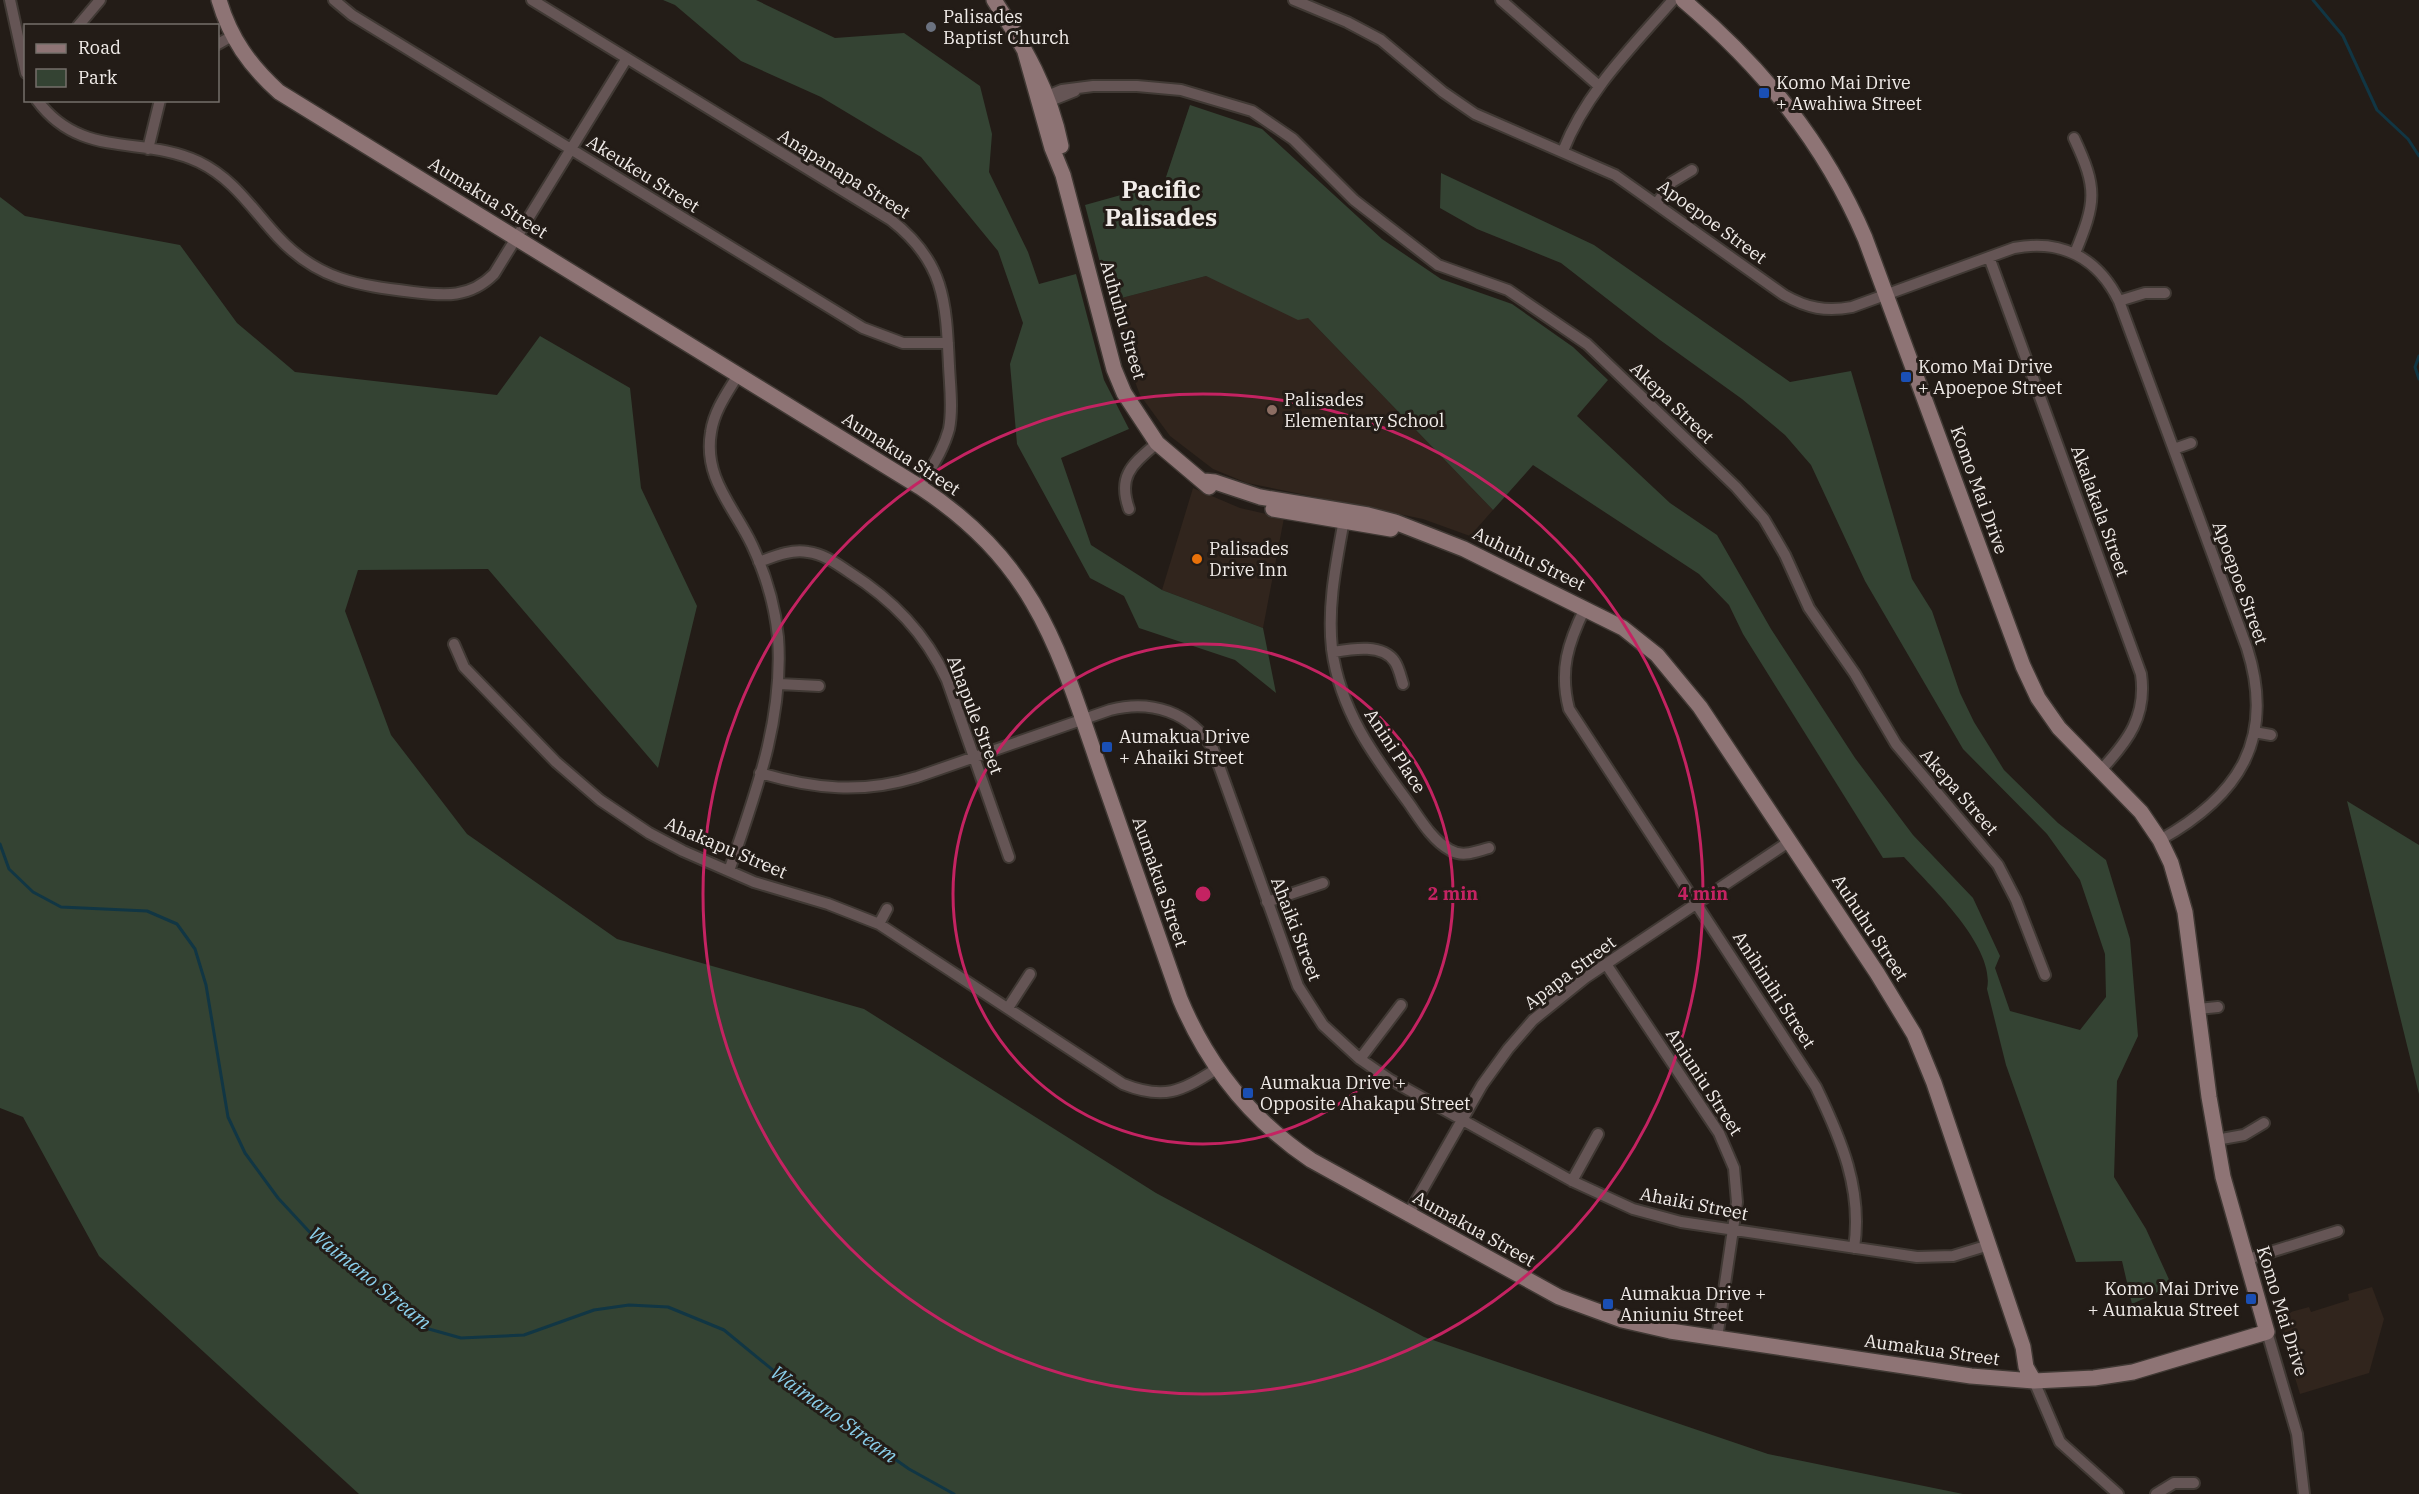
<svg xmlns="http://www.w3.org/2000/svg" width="2419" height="1494" font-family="'IBM Plex Serif',serif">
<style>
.built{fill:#31251d}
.green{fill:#344333}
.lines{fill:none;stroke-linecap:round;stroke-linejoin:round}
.stream{stroke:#113644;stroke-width:3}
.street-casing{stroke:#403934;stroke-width:14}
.secondary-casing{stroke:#403934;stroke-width:18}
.street{stroke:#655555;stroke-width:10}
.secondary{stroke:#8e7475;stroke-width:15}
.ring{fill:none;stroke:#c42362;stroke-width:3}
.worship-dot{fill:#6b7280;stroke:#231c17;stroke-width:2}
.transit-dot{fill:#1a4fb4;stroke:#231c17;stroke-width:2}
.education-dot{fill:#8d6e63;stroke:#231c17;stroke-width:2}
.food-dot{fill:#e8710a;stroke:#231c17;stroke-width:2}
.labels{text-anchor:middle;stroke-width:6;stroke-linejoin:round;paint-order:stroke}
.poi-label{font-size:18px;fill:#f1ece9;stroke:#231c17;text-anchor:start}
.street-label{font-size:18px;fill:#f1ece9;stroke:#231c17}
.water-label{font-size:20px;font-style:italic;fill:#8bcfeb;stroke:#231c17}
.district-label{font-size:24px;font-weight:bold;fill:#f1ece9;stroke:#231c17}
.centre{fill:#c42362;stroke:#231c17;stroke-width:3}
.ring-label{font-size:18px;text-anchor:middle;font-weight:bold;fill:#c42362;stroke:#231c17;stroke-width:6;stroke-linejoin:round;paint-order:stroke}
</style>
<rect width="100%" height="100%" fill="#231c17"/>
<path class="built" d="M1206,276L1308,318L1493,510L1470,536L1423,519L1247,483L1213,469L1170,436L1140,395L1125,355L1110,301Z
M1193,488L1240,508L1284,518L1263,628L1162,590Z
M2372,1287L2384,1319L2369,1373L2300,1394L2276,1316L2309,1307L2311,1312L2349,1300L2348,1294Z"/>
<path class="green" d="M663,0H756L835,38L904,33L980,86L992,134L989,172L1028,252L1039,284L1076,274L1104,380L1129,429L1061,458L1091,545L1162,590L1263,628L1276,693L1235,660L1139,628L1124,596L1090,578L1017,444L1010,364L1023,323L998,251L921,157L821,97L741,61L675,5Z
M1190,105L1262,129L1382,239L1441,279L1512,304L1573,347L1608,380L1577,416L1670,503L1717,535L1771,629L1855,758L1913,835L1973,898L2000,956L1995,968L2010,1011L2080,1030L2106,997L2105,954L2080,880L2047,834L1963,749L1865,581L1811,465L1785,435L1742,399L1660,340L1561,263L1477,229L1440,208L1441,173L1594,245L1790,382L1851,371L1912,579L1932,611L1960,693L1974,722L2004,770L2058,823L2106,860L2130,939L2138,1036L2117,1081L2114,1177L2146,1229L2172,1286L2132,1304L2122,1261L2076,1262L2006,1065L1987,989C1996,947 1931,887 1904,857L1883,858L1743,634L1729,605L1699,574L1533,465L1493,510L1308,318L1298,320L1206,276L1110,301L1085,205L1164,183Z
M0,197L25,216L180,245L237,323L295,372L497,395L540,336L630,388L641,488L697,606L658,768L488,569L358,570L345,611L391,735L467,834L617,939L864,1009L1156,1193L1424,1337L1768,1454L1963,1494H359L99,1256L23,1117L0,1108Z
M2347,801L2419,845V1094Z"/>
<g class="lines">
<path class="stream" d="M2313,0L2343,36L2377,110L2408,139L2419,156
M2419,356L2415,367L2419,379
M0,844L9,869L33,892L61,907L147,911L177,924L195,949L206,985L228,1117L245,1153L278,1198L316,1239L429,1329L461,1338L524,1335L594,1310L629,1305L668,1307L724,1330L802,1394L909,1469L954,1494"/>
<defs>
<path id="street" d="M10,0L26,73
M334,0L352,15L863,328L903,343H948
M532,0L891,220C945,262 946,302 949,366C950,387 953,409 949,429C943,451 931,468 920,487
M1294,0L1347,22L1381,40L1443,92L1475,114L1615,175L1784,295C1807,308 1826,312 1852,307L2014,248C2062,239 2098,258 2119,301L2247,648C2276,739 2239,796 2160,840
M1501,0L1599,86
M78,26L100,0
M218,44L232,36
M1040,99L1062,90L1093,86H1137L1181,90L1252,111L1293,139L1354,200L1438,265L1508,290L1587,344L1736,487L1764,519L1785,555L1809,608L1855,674L1896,744L1998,865L2016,900L2045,975
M37,100C81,160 142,135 199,162C234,179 252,209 278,237C318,280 357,285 413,292C445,296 470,298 494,274L627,58
M1042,101H1050L1075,91
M2074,138C2098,189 2096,202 2075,253
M148,149L160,100
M1563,151C1586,92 1632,47 1673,0
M1657,203L1672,182L1692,170
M1989,257L2141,674C2147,716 2128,741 2101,770
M2119,301L2145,293H2165
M2174,449L2191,443
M1129,509C1117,475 1133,464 1157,443
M1345,514C1337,560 1327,603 1332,649C1340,710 1373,755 1408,802C1420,819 1432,840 1450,850C1463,858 1477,851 1489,848
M759,562C775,556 791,549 808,552C824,554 837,564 849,572C893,600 925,633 947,680L1009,857
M1585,608C1568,643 1559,670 1569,709L1816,1087C1841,1139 1863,1190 1854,1248
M454,644L464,667L556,762L600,800L649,833L683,851L754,882L828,904L879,924L1123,1084C1163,1100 1182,1092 1216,1069
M1333,652C1351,649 1383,643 1395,662C1399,668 1401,678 1403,684
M779,684L819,686
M2254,732L2271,735
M760,773C814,789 862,794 917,777L1110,710C1151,699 1190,712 1213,749L1298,986L1323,1025L1360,1059L1389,1079L1572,1181L1633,1209L1681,1222L1917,1257L1953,1256L1989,1245
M729,871C755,795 784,719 778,637C775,605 765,573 752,545C734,507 703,478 711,432C714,411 727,393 738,375
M1267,902L1323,883
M879,924L887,909
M1606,964L1719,1133L1734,1168L1737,1202L1717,1338
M1008,1008L1030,974
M2198,1009L2218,1007
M1360,1059L1401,1005
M2216,1140L2244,1135L2264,1123
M1572,1181L1598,1134
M1408,1215L1482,1085L1508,1049L1533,1020L1585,978L1790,841
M2245,1260L2338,1231
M2267,1332L2297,1434L2304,1494
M2034,1381L2060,1442L2118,1494
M2156,1494L2174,1483H2194"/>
<path id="secondary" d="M219,0C230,38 250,66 279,92L920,487C1041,567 1060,655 1105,784C1130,855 1155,927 1180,999C1208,1066 1250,1119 1311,1160L1559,1297L1622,1320L1670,1331L1971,1376L2034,1381L2094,1378L2133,1372L2267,1332L2223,1177L2209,1097L2185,912L2171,863L2160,840L2141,812L2059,728L2038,698L2023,666L1865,238C1824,142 1762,67 1683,0
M994,0C1024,46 1050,91 1061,146
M1025,52L1052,148L1063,175L1114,369L1124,393L1157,443L1209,487
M1204,481L1215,482L1260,497L1368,515L1395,522L1464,549L1623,628L1657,655L1700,707L1877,973L1914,1034L1934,1083L2023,1347L2026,1367L2034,1381
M1273,509L1391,529"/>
</defs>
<use href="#street" class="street-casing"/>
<use href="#secondary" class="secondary-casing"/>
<use href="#street" class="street"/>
<use href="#secondary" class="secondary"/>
</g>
<g class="ring">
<circle cx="1203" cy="894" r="250"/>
<circle cx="1203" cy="894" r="500"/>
</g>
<circle class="worship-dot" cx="931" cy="27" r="6"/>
<g class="transit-dot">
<rect x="1758" y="87" width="12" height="12" rx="3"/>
<rect x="1900" y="371" width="12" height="12" rx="3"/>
<rect x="1101" y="741" width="12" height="12" rx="3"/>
<rect x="1242" y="1087" width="12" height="12" rx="3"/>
<rect x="2245" y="1293" width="12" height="12" rx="3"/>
<rect x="1602" y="1298" width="12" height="12" rx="3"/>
</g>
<circle class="education-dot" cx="1272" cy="410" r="6"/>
<circle class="food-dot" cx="1197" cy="559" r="6"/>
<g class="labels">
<g class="poi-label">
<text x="943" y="23">Palisades<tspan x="943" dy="21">Baptist Church</tspan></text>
<text x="1776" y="89">Komo Mai Drive<tspan x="1776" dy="21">+ Awahiwa Street</tspan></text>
<text x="1918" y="373">Komo Mai Drive<tspan x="1918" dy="21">+ Apoepoe Street</tspan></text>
<text x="1284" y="406">Palisades<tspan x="1284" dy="21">Elementary School</tspan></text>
<text x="1209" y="555">Palisades<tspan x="1209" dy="21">Drive Inn</tspan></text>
<text x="1119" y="743">Aumakua Drive<tspan x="1119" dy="21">+ Ahaiki Street</tspan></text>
<text x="1260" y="1089">Aumakua Drive +<tspan x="1260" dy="21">Opposite Ahakapu Street</tspan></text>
<text x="2239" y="1295" text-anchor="end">Komo Mai Drive<tspan x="2239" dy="21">+ Aumakua Street</tspan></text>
<text x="1620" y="1300">Aumakua Drive +<tspan x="1620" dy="21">Aniuniu Street</tspan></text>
</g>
<g class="street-label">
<text transform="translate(643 174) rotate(32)" y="6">Akeukeu Street</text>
<text transform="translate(844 174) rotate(32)" y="6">Anapanapa Street</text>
<text transform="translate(488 198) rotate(32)" y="6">Aumakua Street</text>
<text transform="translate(1712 222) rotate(36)" y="6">Apoepoe Street</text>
<text transform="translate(1123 320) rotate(74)" y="6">Auhuhu Street</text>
<text transform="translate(1672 403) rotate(44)" y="6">Akepa Street</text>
<text transform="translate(901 454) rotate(33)" y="6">Aumakua Street</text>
<text transform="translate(1979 490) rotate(70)" y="6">Komo Mai Drive</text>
<text transform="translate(2100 511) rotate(70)" y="6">Akalakala Street</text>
<text transform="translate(1529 559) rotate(26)" y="6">Auhuhu Street</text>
<text transform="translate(2240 583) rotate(70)" y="6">Apoepoe Street</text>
<text transform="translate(975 715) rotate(69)" y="6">Ahapule Street</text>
<text transform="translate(1395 751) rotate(57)" y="6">Anini Place</text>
<text transform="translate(1959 792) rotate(49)" y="6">Akepa Street</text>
<text transform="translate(726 848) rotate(23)" y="6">Ahakapu Street</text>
<text transform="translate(1160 882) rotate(71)" y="6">Aumakua Street</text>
<text transform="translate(1870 928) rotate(57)" y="6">Auhuhu Street</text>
<text transform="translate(1296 929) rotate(69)" y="6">Ahaiki Street</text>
<text transform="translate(1570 973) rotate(-37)" y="6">Apapa Street</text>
<text transform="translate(1774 990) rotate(57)" y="6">Anihinihi Street</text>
<text transform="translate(1704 1082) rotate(57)" y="6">Aniuniu Street</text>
<text transform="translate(1694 1204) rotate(11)" y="6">Ahaiki Street</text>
<text transform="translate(1474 1229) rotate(29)" y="6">Aumakua Street</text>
<text transform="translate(2282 1311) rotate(73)" y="6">Komo Mai Drive</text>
<text transform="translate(1932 1350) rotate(8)" y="6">Aumakua Street</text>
</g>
<g class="water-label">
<text transform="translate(370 1278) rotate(39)" y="7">Waimano Stream</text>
<text transform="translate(834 1414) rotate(36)" y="7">Waimano Stream</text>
</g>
<g class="district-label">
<text x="1161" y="198">Pacific<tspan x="1161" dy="28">Palisades</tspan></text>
</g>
</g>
<circle cx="1203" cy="894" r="9" class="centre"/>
<g class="ring-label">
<text x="1453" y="900">2 min</text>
<text x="1703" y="900">4 min</text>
</g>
<rect x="24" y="24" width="195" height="78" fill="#231c17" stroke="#756f6b" stroke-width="1.5"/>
<rect x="36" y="44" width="30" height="9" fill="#8e7475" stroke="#756f6b" stroke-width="1.5"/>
<text x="78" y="54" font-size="18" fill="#f1ece9">Road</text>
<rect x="36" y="69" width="30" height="18" fill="#344333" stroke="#756f6b" stroke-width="1.5"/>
<text x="78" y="84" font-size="18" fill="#f1ece9">Park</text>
</svg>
